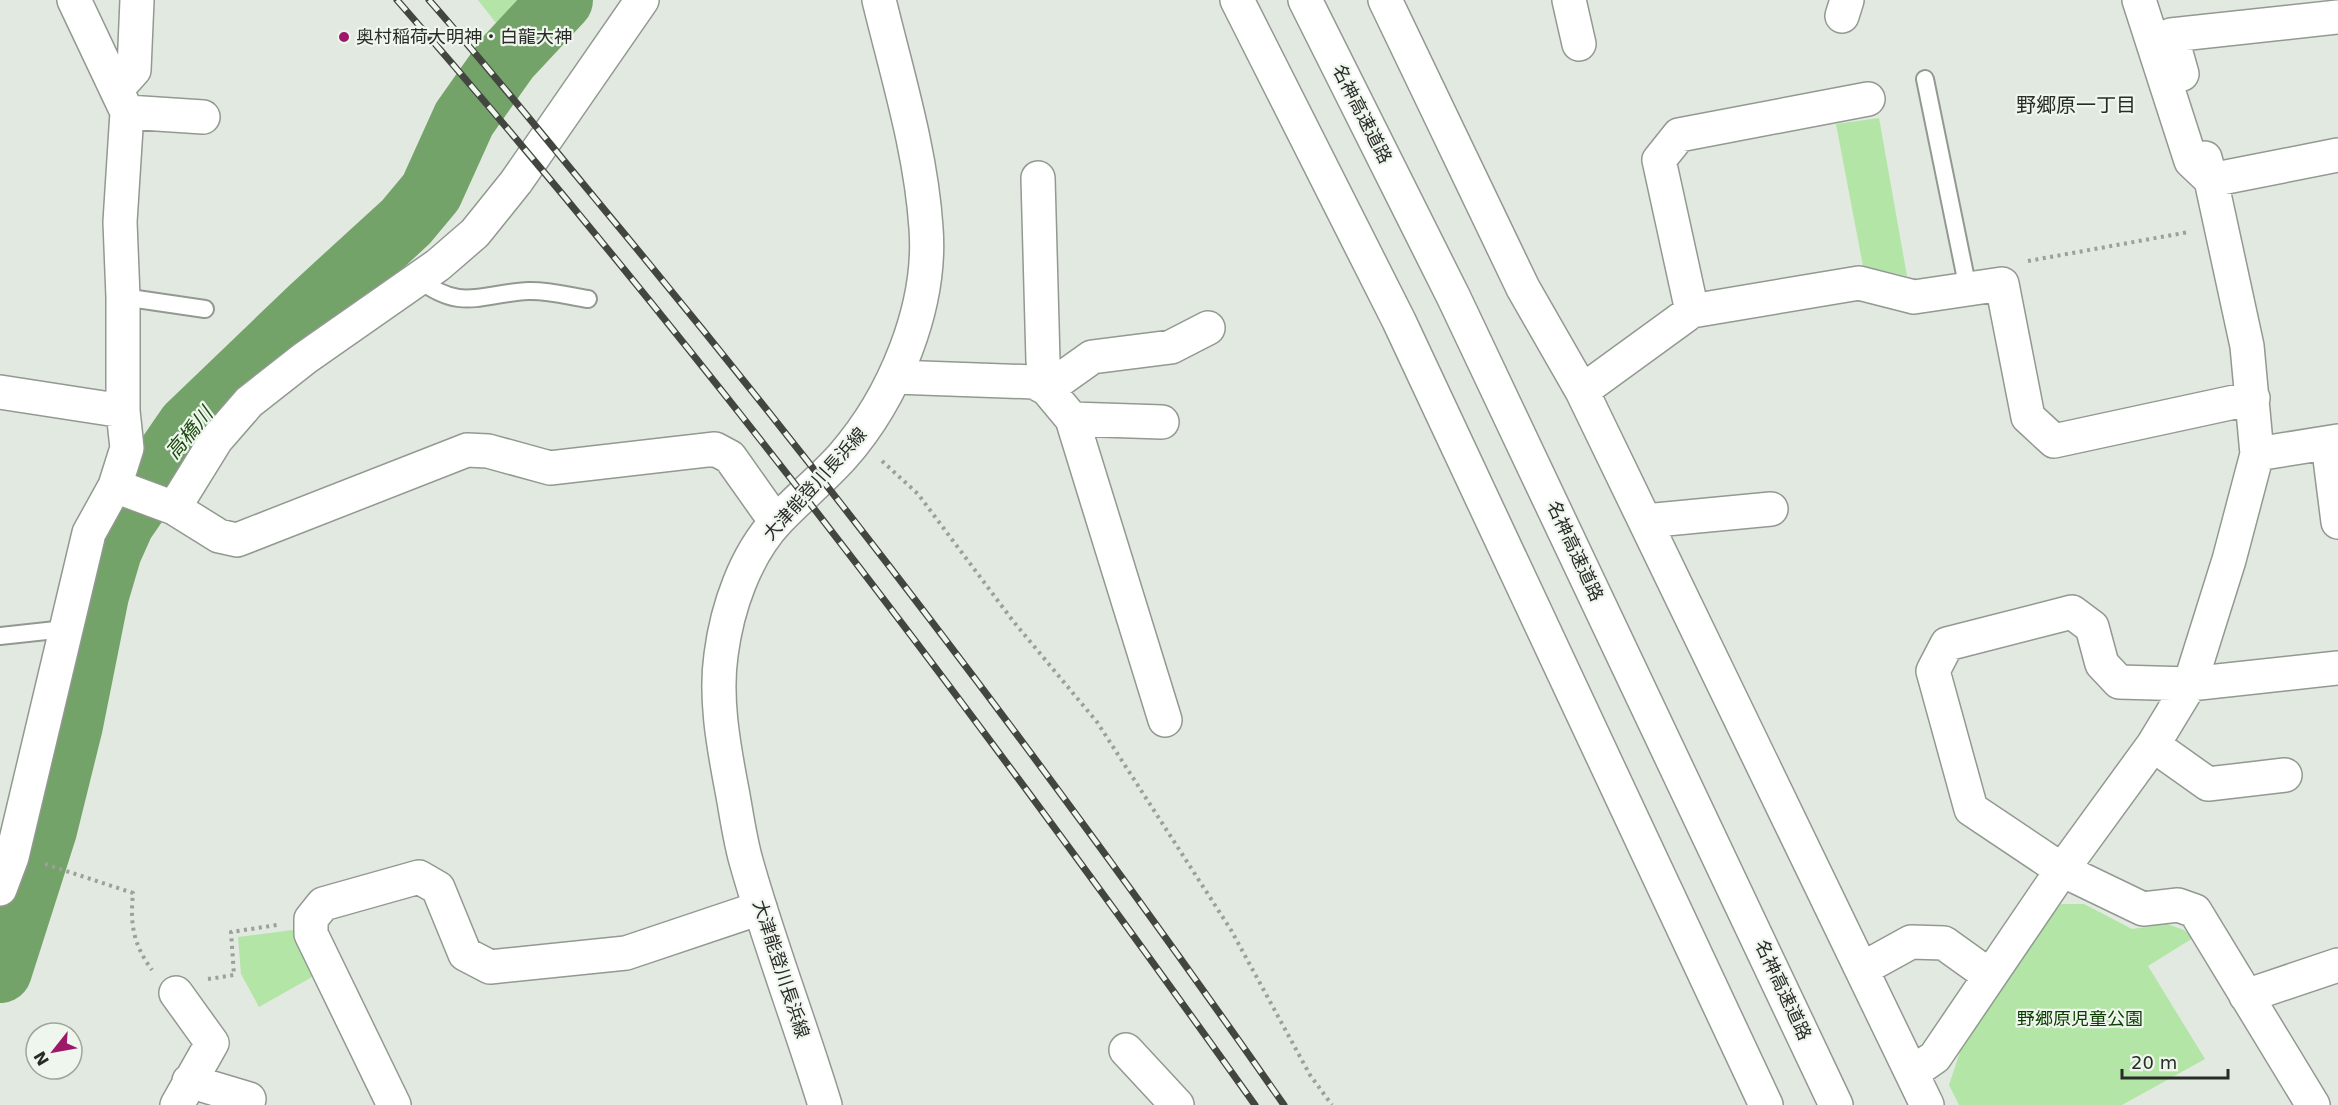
<svg xmlns="http://www.w3.org/2000/svg" width="2338" height="1105" font-family="'DejaVu Sans','Noto Sans JP',sans-serif">
<style>
.green{fill:#b2e5a6}
.lines{fill:none;stroke-linecap:round;stroke-linejoin:round}
.river{stroke:#73a368;stroke-width:64}
.service-casing{stroke:#929991;stroke-width:20}
.minor-casing{stroke:#929991;stroke-width:36}
.primary-casing{stroke:#929991;stroke-width:36}
.motorway-casing{stroke:#929991;stroke-width:36}
.path{stroke:#9ba099;stroke-width:4;stroke-dasharray:3 4.5;stroke-linecap:butt}
.service{stroke:#fff;stroke-width:16}
.minor{stroke:#fff;stroke-width:33}
.primary{stroke:#fff;stroke-width:33}
.motorway{stroke:#fff;stroke-width:33}
.rail-casing{stroke:#434541;stroke-width:7}
.rail{stroke:#eff6ed;stroke-width:4.5;stroke-dasharray:14;stroke-linecap:butt}
.poi-dot{fill:#9d1868;stroke:#eff6ed;stroke-width:2}
.labels{text-anchor:middle;stroke-width:4.5;stroke-linejoin:round;paint-order:stroke}
.poi-label{font-size:18px;fill:#292b28;stroke:#eff6ed;text-anchor:start}
.street-label{font-size:18px;fill:#292b28;stroke:#eff6ed}
.park-label{font-size:18px;fill:#0b3d00;stroke:#eff6ed}
.neighbourhood-label{font-size:20px;fill:#272d26;stroke:#eff6ed}
.water-label{font-size:20px;font-style:italic;fill:#1a4a0d;stroke:#eff6ed}
</style>
<rect width="100%" height="100%" fill="#e2e9e0"/>
<path class="green" d="M478,0H523L500,28Z
M1879,118L1907,276L1863,266L1836,124Z
M2061,904H2084L2132,929L2167,924L2184,930L2193,938L2148,966L2205,1059L2122,1105H1959L1949,1085L1961,1049L2049,912Z
M293,930L312,977L259,1007L241,974L238,937Z"/>
<g class="lines">
<path class="river" d="M0,971L45,830L71,725L97,595L110,551L123,522L189,426L312,308L406,222L431,192L464,119L507,58L561,0"/>
<defs>
<path id="service" d="M1925,79L1968,289
M418,279C462,312 479,294 528,291C547,290 569,296 588,299
M123,297L205,309
M0,636L65,629"/>
<path id="minor" d="M1385,0L1523,288L1582,391L1927,1105
M1569,0L1579,44
M1842,16L1847,0
M2182,74L2171,35L2338,17
M117,89L134,70L137,0
M127,112L203,117
M2205,158L2211,180L2338,155
M1038,178L1043,361L1047,389L1092,357L1171,347L1208,328
M1692,311L1659,160L1679,135L1868,99
M895,377L1034,382L1047,389L1072,419L1165,720
M1582,391L1692,311L1859,283L1914,297L2002,284L2028,417L2054,441L2253,398
M0,392L123,411
M1072,419L1162,422
M2328,443L2338,522
M2257,454L2338,441
M115,486L174,508L216,440L249,402L305,358L438,265L475,233L516,182L642,0
M174,508L219,536L237,540L467,450L488,451L550,468L715,449L730,457L776,522
M1645,521L1771,509
M2153,745L2208,784L2285,775
M0,889L12,857L89,533L115,486L127,448L123,411V297L120,222L127,112L74,0
M1862,969L1911,942L1944,943L1990,976
M176,993L212,1043L177,1105
M2246,996L2338,965
M1126,1050L1177,1105
M1912,1073L1935,1057L2062,870L2153,745L2190,684L2229,560L2257,454L2247,346L2211,180L2191,161L2139,0
M189,1081L249,1099
M394,1105L311,934V919L323,904L419,877L438,888L465,954L490,967L626,953L760,908
M2313,1105L2195,911L2178,905L2143,909L2062,870L1971,809L1933,671L1947,644L2072,612L2092,627L2102,664L2119,682L2190,684L2338,668"/>
<path id="primary" d="M825,1105C800,1023 769,943 746,861C739,836 736,810 731,785C723,743 715,697 721,655C727,608 745,555 778,520C799,498 822,479 842,457C894,398 932,307 926,228C921,151 897,74 879,0"/>
<path id="motorway" d="M1237,0L1399,321L1766,1105
M1305,0L1454,298L1836,1105"/>
</defs>
<use href="#service" class="service-casing"/>
<use href="#minor" class="minor-casing"/>
<use href="#primary" class="primary-casing"/>
<use href="#motorway" class="motorway-casing"/>
<path class="path" d="M2028,261L2189,232
M882,461L918,494L1013,621L1097,722L1231,930L1310,1075L1332,1105
M45,864L133,893C130,924 133,944 152,970
M208,979L234,975L231,932L277,925"/>
<use href="#service" class="service"/>
<use href="#minor" class="minor"/>
<use href="#primary" class="primary"/>
<use href="#motorway" class="motorway"/>
<defs>
<path id="rail" d="M397,0C704,351 984,725 1255,1105
M429,0C497,77 561,158 627,237C858,517 1076,807 1284,1105"/>
</defs>
<use href="#rail" class="rail-casing"/>
<use href="#rail" class="rail"/>
</g>
<circle class="poi-dot" cx="344" cy="37" r="6"/>
<g class="labels">
<g class="poi-label">
<text x="356" y="43">奥村稲荷大明神・白龍大神</text>
</g>
<g class="street-label">
<text transform="translate(1362 114) rotate(63)" y="6">名神高速道路</text>
<text transform="translate(815 484) rotate(-48)" y="6">大津能登川長浜線</text>
<text transform="translate(1575 551) rotate(65)" y="6">名神高速道路</text>
<text transform="translate(781 969) rotate(72)" y="6">大津能登川長浜線</text>
<text transform="translate(1783 990) rotate(65)" y="6">名神高速道路</text>
</g>
<g class="park-label">
<text x="2080" y="1025">野郷原児童公園</text>
</g>
<g class="neighbourhood-label">
<text x="2076" y="112">野郷原一丁目</text>
</g>
<g class="water-label">
<text transform="translate(189 433) rotate(-50)" y="7">高橋川</text>
</g>
</g>
<g transform="translate(54 1051) rotate(239)"><circle r="28" fill="#eff6ed" stroke="#a0a59e" stroke-width="1.5"/>
<path d="M0-4.5L10 22L0 15L-10 22Z" fill="#9d1868"/>
<text y="-9" font-size="16" font-weight="bold" text-anchor="middle" fill="#292b28">N</text>
</g>
<path d="M2122 1069v9h106v-9" fill="none" stroke="#292b28" stroke-width="3"/>
<text x="2131" y="1069" font-size="18" fill="#292b28" stroke="#eff6ed" stroke-width="4.5" paint-order="stroke">20 m</text>
</svg>
